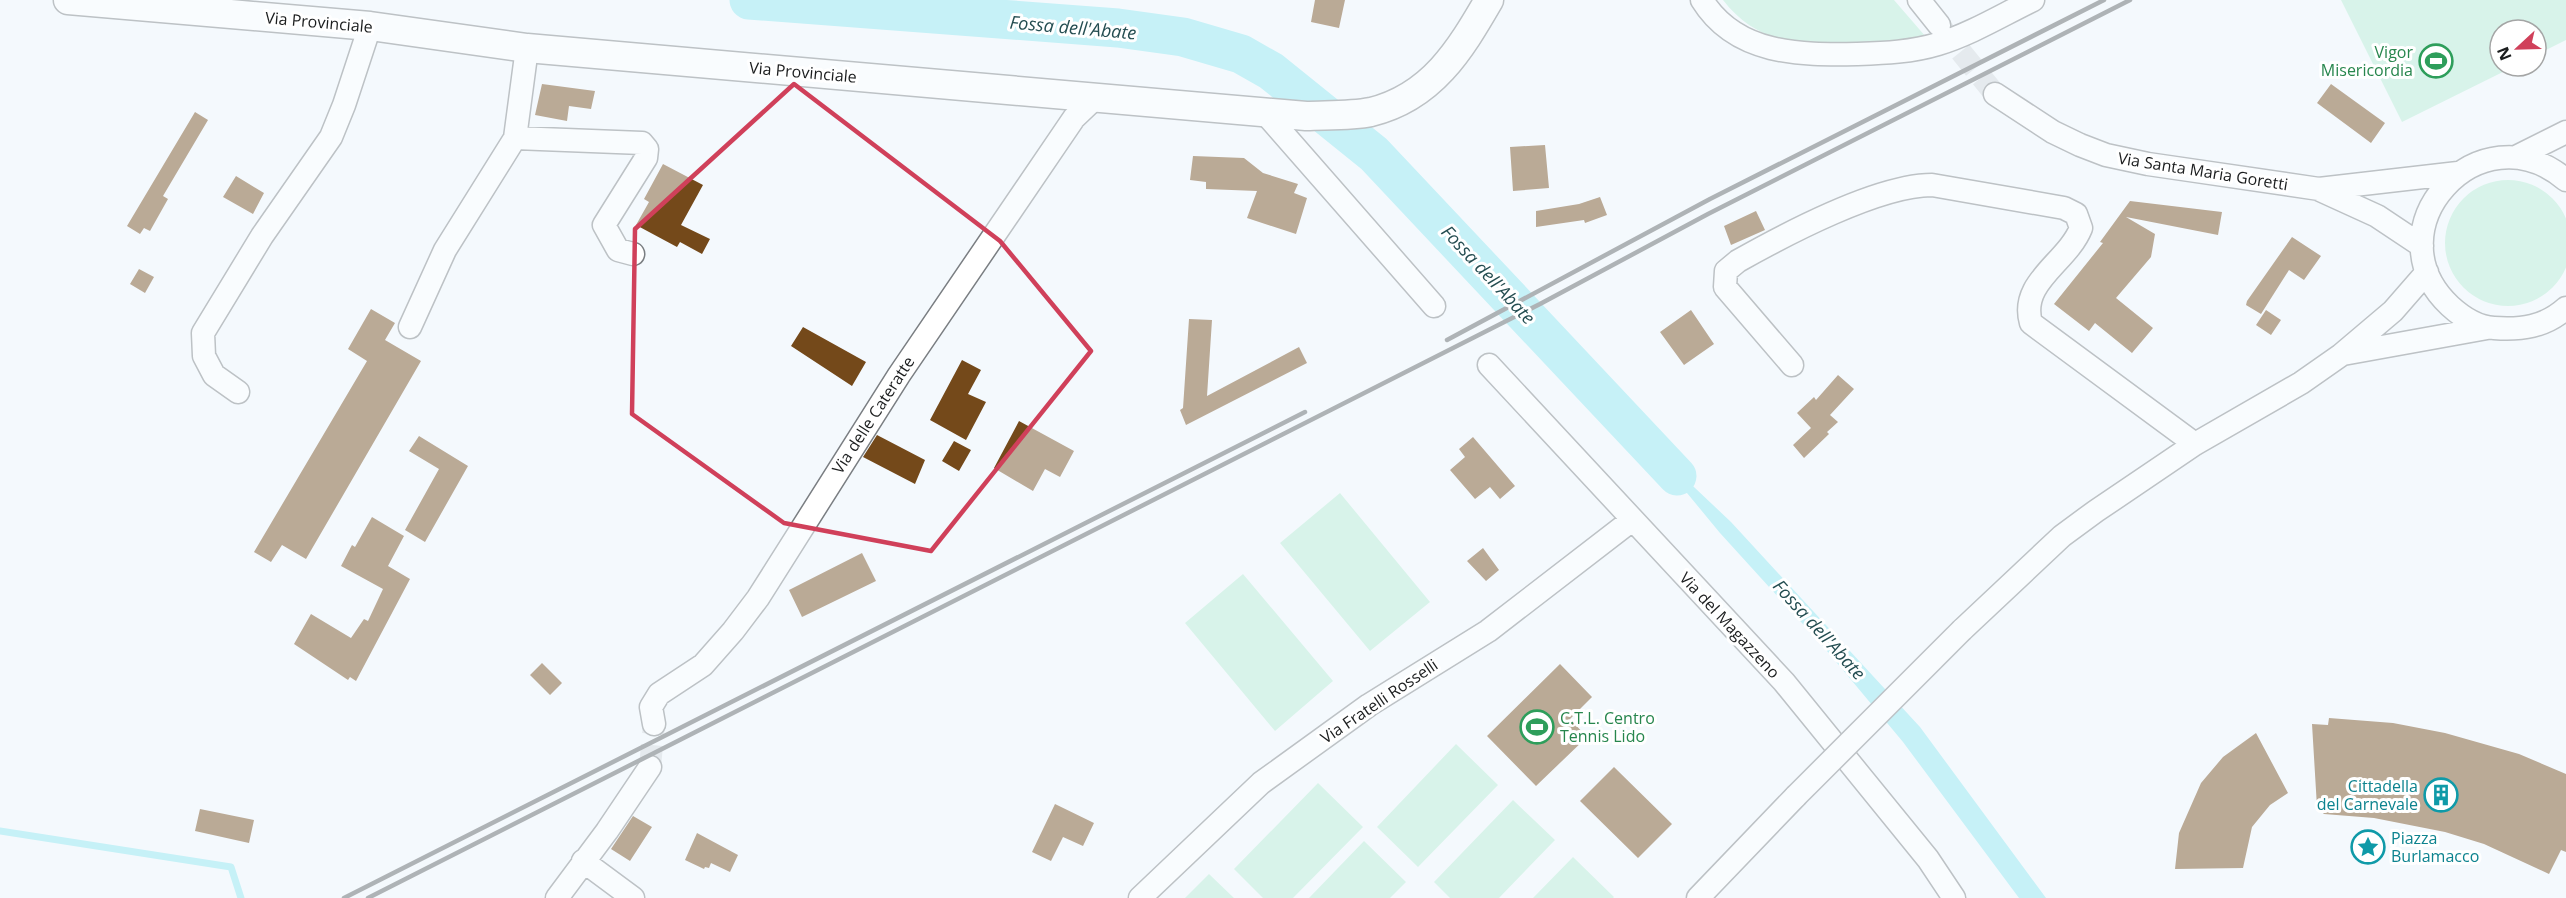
<svg xmlns="http://www.w3.org/2000/svg" width="2566" height="898" font-family="'Open Sans',sans-serif">
<style>
.green{fill:#b7ecd2}
.water{fill:#8fe6ef}
.lines{fill:none;stroke-linecap:round;stroke-linejoin:round}
.stream{stroke:#8fe6ef;stroke-width:7}
.river{stroke:#8fe6ef;stroke-width:39}
.building{fill:#74491a}
.minor-tunnel{stroke:#d3d8dc;stroke-width:22;stroke-dasharray:22 11;stroke-linecap:butt}
.minor-casing{stroke:#7a7e82;stroke-width:25}
.major-casing{stroke:#7a7e82;stroke-width:31}
.minor{stroke:#fff;stroke-width:22}
.major{stroke:#fff;stroke-width:28}
.rail{stroke:#5a5d5f;stroke-width:4.5}
.minor-bridge-casing{stroke:#7a7e82;stroke-width:25;stroke-linecap:butt}
.minor-bridge{stroke:#fff;stroke-width:22}
.marked{fill:none;stroke:#d0405a;stroke-width:4.5;stroke-linejoin:round}
.labels{text-anchor:middle;stroke-width:6;stroke-linejoin:round;paint-order:stroke}
.street-label{font-size:16px;fill:#1b1d1e;stroke:#fff}
.leisure-label{font-size:16px;fill:#27864d;stroke:#fff;text-anchor:end}
.culture-label{font-size:16px;fill:#0d838f;stroke:#fff;text-anchor:end}
.water-label{font-size:18px;font-style:italic;fill:#244d51;stroke:#fff}
</style>
<rect width="100%" height="100%" fill="#f4f9fd"/>
<path class="green" d="M1723,0H1894L1926,37L1916,42C1848,44 1770,62 1723,0Z
M2341,0H2566V40L2536,55V30H2500V66H2515L2402,122Z
M2445 243a63 63 0 1 1 126 0a63 63 0 1 1-126 0Z
M1340,493L1430,602L1370,651L1280,543Z
M1243,574L1333,681L1275,731L1185,623Z
M1456,744L1498,785L1418,867L1377,827Z
M1318,783L1363,827L1293,898H1263L1234,869Z
M1513,800L1555,840L1499,898H1450L1434,882Z
M1364,841L1406,882L1390,898H1309Z
M1573,857L1614,897L1613,898H1533Z
M1209,874L1234,898H1185Z"/>
<path class="water" d="M1640,436L1731,522L1920,727L2046,898H2019L1903,742L1822,645L1720,533Z"/>
<g class="lines">
<path class="stream" d="M0,831L231,867L241,898"/>
<path class="river" d="M749,0L1118,28L1183,37L1241,54L1271,71L1374,154L1677,476"/>
</g>
<path class="building" d="M1315,0H1345L1339,28L1311,22Z
M542,84L595,91L591,109L569,106L567,121L535,115Z
M2331,84L2385,123L2371,143L2317,103Z
M195,112L208,120L163,196L168,199L150,231L144,228L140,234L127,226Z
M1545,145L1549,188L1513,191L1510,147Z
M1193,156L1244,158L1263,173L1298,184L1294,193L1307,198L1296,234L1247,218L1257,191L1206,189V182L1190,180Z
M663,164L703,185L681,225L710,239L702,254L680,242L677,247L636,225L649,202L644,199Z
M236,176L264,193L253,214L223,197Z
M1600,197L1607,215L1585,223L1584,220L1536,227V211L1579,204Z
M2130,201L2222,212L2218,235L2126,217L2155,234L2151,257L2116,298L2153,328L2132,353L2095,323L2089,331L2054,304L2103,243L2100,242Z
M1756,211L1765,230L1731,245L1724,226Z
M2292,237L2321,256L2304,280L2289,270L2261,314L2246,305L2247,301Z
M139,269L154,277L145,293L130,284Z
M371,309L395,323L385,340L421,361L306,559L282,545L271,562L254,552L367,361L348,349Z
M1691,310L1714,344L1684,365L1660,332Z
M2266,310L2281,320L2271,335L2256,325Z
M1189,319L1212,320L1207,396L1299,347L1307,363L1186,425L1180,410L1183,408Z
M803,327L866,362L852,386L791,346Z
M962,360L981,370L968,394L986,402L966,440L930,420Z
M1838,375L1854,389L1830,415L1838,422L1827,432L1829,434L1804,458L1793,445L1811,428L1797,413L1814,397L1816,400Z
M1019,421L1074,451L1060,477L1045,469L1033,491L994,468Z
M877,435L925,460L915,484L863,457Z
M419,436L468,466L425,542L405,530L439,469L409,451Z
M1473,437L1515,486L1500,499L1490,487L1475,499L1450,470L1465,457L1459,449Z
M954,441L971,450L959,471L942,461Z
M372,517L404,536L388,566L410,579L356,681L350,677L348,680L294,644L311,614L351,638L364,619L368,621L383,589L341,566L352,545L355,547Z
M1483,548L1499,570L1486,581L1467,561Z
M862,553L876,581L802,617L789,590Z
M542,663L562,683L550,695L530,675Z
M1560,664L1592,697L1570,719L1587,737L1536,786L1487,736Z
M2329,718L2393,723L2445,733L2519,754L2566,774V852L2561,850L2549,874L2484,844L2445,832L2374,818L2324,814L2317,807L2312,724L2328,725Z
M2256,733L2288,793L2270,805L2252,827L2243,868L2175,869L2179,833L2201,783L2223,757Z
M1614,767L1672,824L1638,858L1580,801Z
M1055,804L1094,823L1083,846L1063,837L1051,861L1032,852Z
M200,809L254,820L249,843L195,831Z
M633,816L652,827L630,861L611,849Z
M697,833L738,855L730,872L711,863L709,868L705,867L704,869L685,860Z"/>
<g class="lines">
<path class="minor-tunnel" d="M1940,26L1995,94
M650,767L654,724"/>
<defs>
<path id="minor" d="M1702,0C1736,55 1800,55 1857,54C1884,53 1912,52 1938,44C1971,34 2002,15 2033,0
M1919,0L1939,25
M1995,94L2053,132L2080,145L2106,155L2148,164L2319,189L2458,173
M1265,113L1434,306
M515,138L642,143L647,149L646,158L604,225L618,250L633,254
M2516,157L2566,132
M2566,180C2479,106 2369,230 2450,306C2462,317 2478,327 2494,328C2521,330 2545,327 2566,308
M2320,190L2377,216L2422,246
M410,327L445,250L515,138L527,48
M2343,354L2487,328
M1489,365L1784,682L1928,859L1954,898
M1792,365L1725,287L1726,271L1738,261C1786,234 1879,185 1932,185L2064,208L2076,214L2081,228C2067,263 2019,282 2031,323L2195,444
M238,392L214,375L204,356L203,333L262,236L331,137L344,105L370,26
M1962,630L2062,536L2096,511L2195,444L2301,383L2341,355L2393,311L2427,272
M654,724L651,707L659,694L703,665L733,631L758,598L899,375L1074,118L1095,98
M583,861L633,898
M557,898L607,831L650,767
M1140,898L1261,783L1369,705L1488,631L1632,520
M1698,898L1796,796"/>
<path id="major" d="M68,0L370,26L527,48L1306,116C1327,115 1351,116 1371,112C1432,97 1460,50 1489,0"/>
</defs>
<use href="#minor" class="minor-casing"/>
<use href="#major" class="major-casing"/>
<use href="#minor" class="minor"/>
<use href="#major" class="major"/>
<path class="rail" d="M1447,340L1710,199L2104,0
M344,898L1305,412
M368,898L1540,304L1708,214L2130,0"/>
<defs>
<path id="minor-bridge" d="M1796,796L1962,630"/>
</defs>
<use href="#minor-bridge" class="minor-bridge-casing"/>
<use href="#minor-bridge" class="minor-bridge"/>
</g>
<path d="M0 0H2566V898H0ZM794,84L1000,241L1091,351L931,551L784,523L632,414L635,229Z" fill="#f4f9fd" fill-opacity=".55" fill-rule="evenodd"/>
<path class="marked" d="M794,84L1000,241L1091,351L931,551L784,523L632,414L635,229Z"/>
<defs>
<symbol id="stadium-ring" viewBox="-11 -11 22 22"><circle r="9.5" fill="#fff" stroke="#2e9e5b" stroke-width="1.5"/><path d="M0-5a6.5 5 0 1 0 0 10a6.5 5 0 1 0 0-10ZM-3.5-1.8h7v3.6h-7Z" fill="#2e9e5b"/></symbol>
<symbol id="building-ring" viewBox="-11 -11 22 22"><circle r="9.5" fill="#fff" stroke="#0f9aa8" stroke-width="1.5"/><path d="M-4-6H4V6H1V3H-1V6H-4ZM-2.5-4.3h1.7v1.8h-1.7ZM.8-4.3h1.7v1.8H.8ZM-2.5-1h1.7V.8h-1.7ZM.8-1h1.7V.8H.8Z" fill="#0f9aa8"/></symbol>
<symbol id="sight-ring" viewBox="-11 -11 22 22"><circle r="9.5" fill="#fff" stroke="#0f9aa8" stroke-width="1.5"/><path d="M0-6L1.8-2.2L6-1.7L2.9 1.2L3.7 5.4L0 3.3L-3.7 5.4L-2.9 1.2L-6-1.7L-1.8-2.2Z" fill="#0f9aa8"/></symbol>
</defs>
<g fill-rule="evenodd">
<use href="#stadium-ring" x="2417" y="42" width="38" height="38"/>
<use href="#stadium-ring" x="1518" y="708" width="38" height="38"/>
<use href="#building-ring" x="2422" y="776" width="38" height="38"/>
<use href="#sight-ring" x="2349" y="828" width="38" height="38"/>
</g>
<g class="labels">
<g class="street-label">
<text transform="translate(319 22) rotate(5)" y="6">Via Provinciale</text>
<text transform="translate(803 72) rotate(5)" y="6">Via Provinciale</text>
<text transform="translate(2203 171) rotate(9)" y="6">Via Santa Maria Goretti</text>
<text transform="translate(873 415) rotate(-57)" y="6">Via delle Cateratte</text>
<text transform="translate(1730 625) rotate(47)" y="6">Via del Magazzeno</text>
<text transform="translate(1379 701) rotate(-34)" y="6">Via Fratelli Rosselli</text>
</g>
<g class="leisure-label">
<text x="2413" y="58">Vigor<tspan x="2413" dy="18">Misericordia</tspan></text>
<text x="1560" y="724" text-anchor="start">C.T.L. Centro<tspan x="1560" dy="18">Tennis Lido</tspan></text>
</g>
<g class="culture-label">
<text x="2418" y="792">Cittadella<tspan x="2418" dy="18">del Carnevale</tspan></text>
<text x="2391" y="844" text-anchor="start">Piazza<tspan x="2391" dy="18">Burlamacco</tspan></text>
</g>
<g class="water-label">
<text transform="translate(1073 28) rotate(5)" y="6">Fossa dell'Abate</text>
<text transform="translate(1488 275) rotate(47)" y="6">Fossa dell'Abate</text>
<text transform="translate(1819 630) rotate(48)" y="6">Fossa dell'Abate</text>
</g>
</g>
<g transform="translate(2518 48) rotate(248)"><circle r="28" fill="#ffffff" stroke="#a4a5a5" stroke-width="1.5"/>
<path d="M0-4.5L10 22L0 15L-10 22Z" fill="#d0405a"/>
<text y="-9" font-size="16" font-weight="bold" text-anchor="middle" fill="#1b1d1e">N</text>
</g>
</svg>
